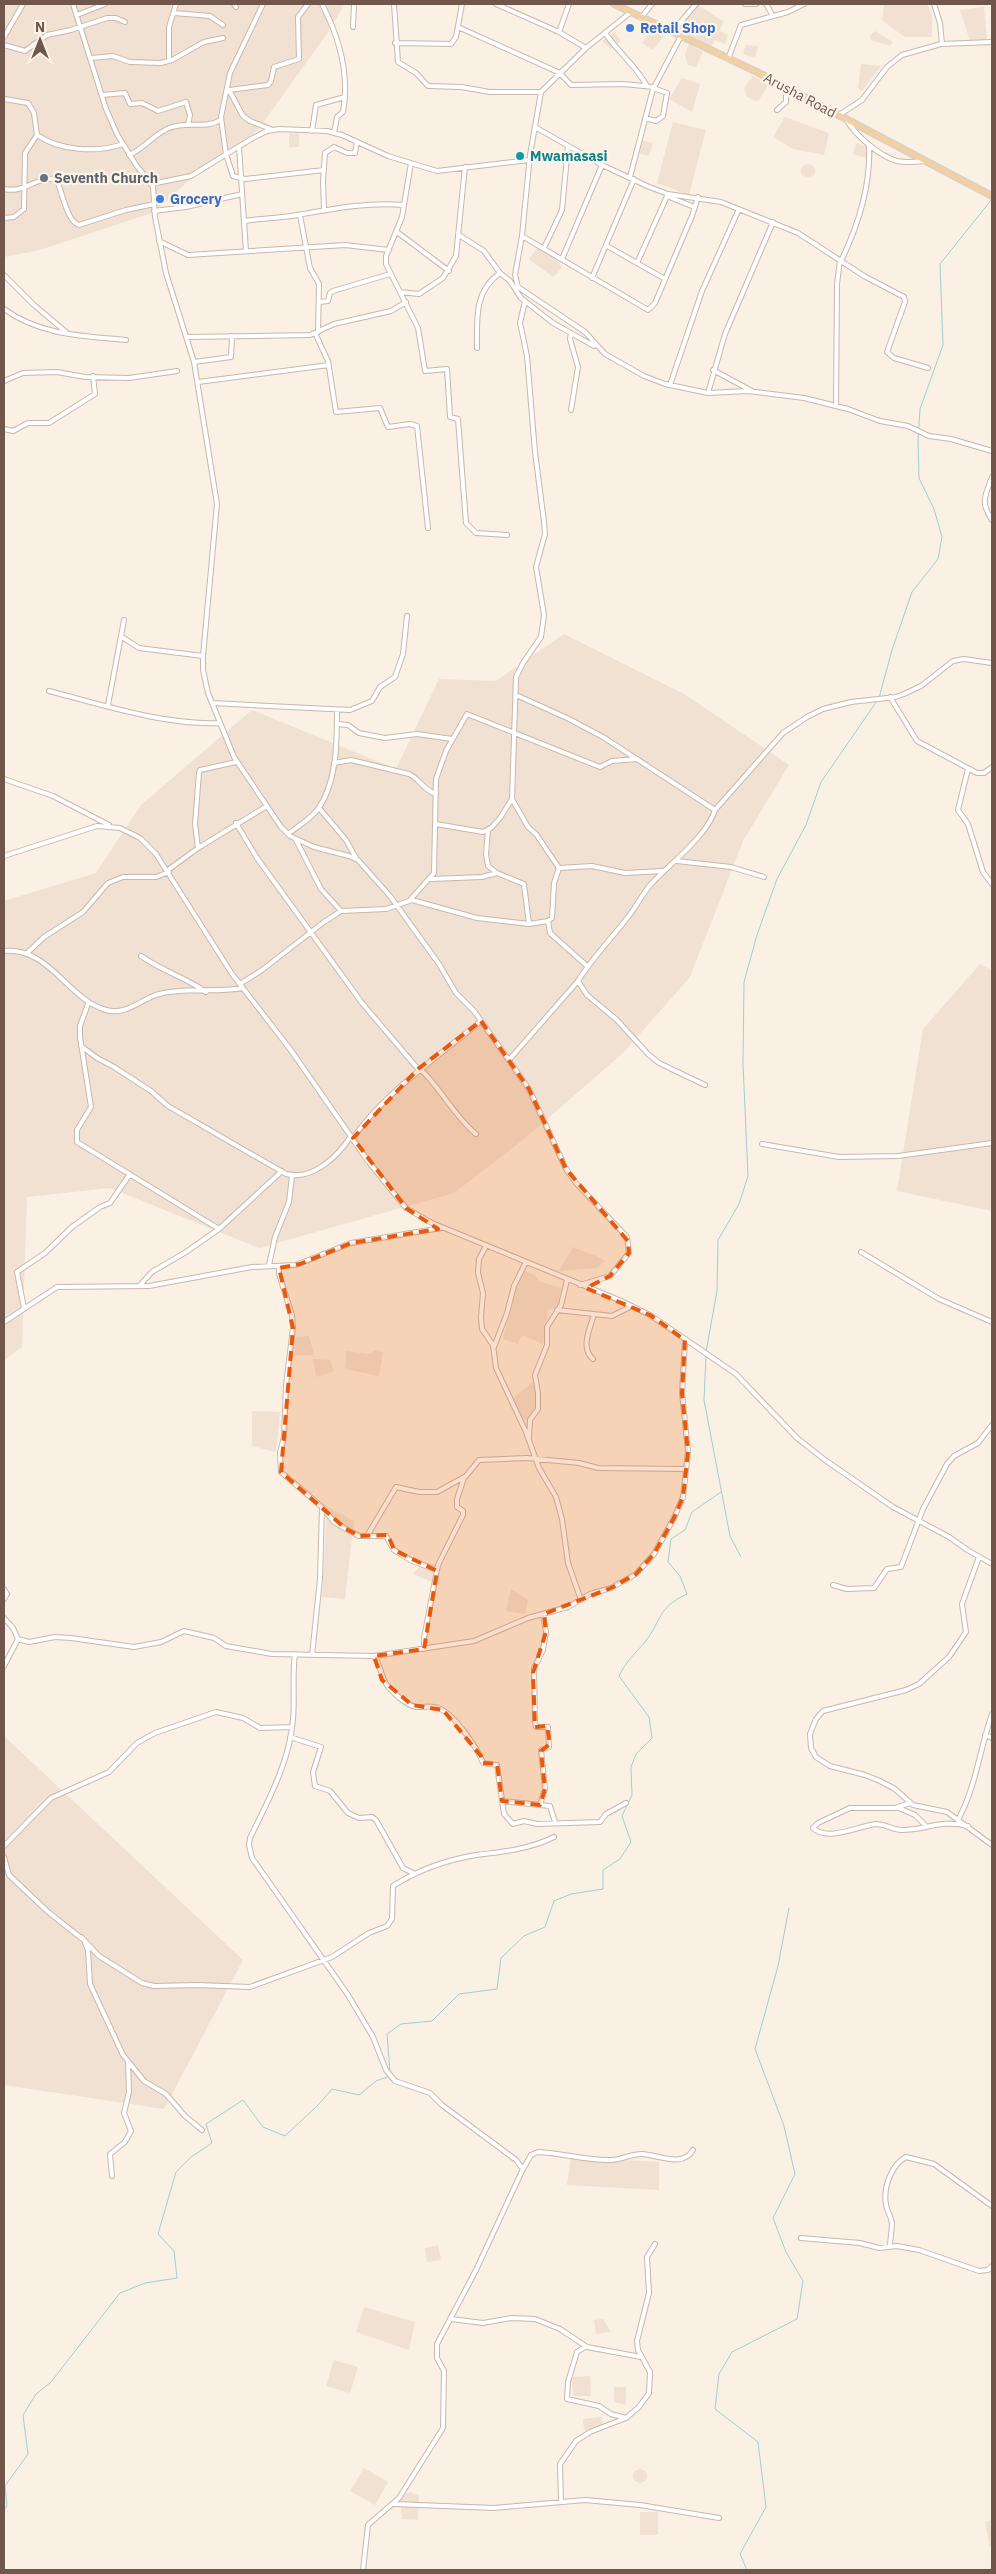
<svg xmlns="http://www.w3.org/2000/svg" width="996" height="2574" font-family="'IBM Plex Sans',sans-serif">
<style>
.residential{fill:#f1e1d2}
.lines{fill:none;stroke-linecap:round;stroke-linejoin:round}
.stream{stroke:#a1cfd3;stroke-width:1}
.minor-casing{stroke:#cab7ab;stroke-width:6}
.major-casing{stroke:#d7d0cd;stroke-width:8}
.minor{stroke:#fff;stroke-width:4}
.major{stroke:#f4cfa0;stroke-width:5}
.marked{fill:#e8590c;fill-opacity:0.2;stroke:#e8590c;stroke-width:4;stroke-dasharray:10 6;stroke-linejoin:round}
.shop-dot{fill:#3f7fe0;stroke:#fdf4e9;stroke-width:2}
.culture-dot{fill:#0f9aa8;stroke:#fdf4e9;stroke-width:2}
.worship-dot{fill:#6b7280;stroke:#fdf4e9;stroke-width:2}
.labels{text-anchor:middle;stroke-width:4.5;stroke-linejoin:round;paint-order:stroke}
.shop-label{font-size:14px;font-weight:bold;fill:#366cbe;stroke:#fdf4e9;text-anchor:start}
.street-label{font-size:14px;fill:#70564b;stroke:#fdf4e9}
.culture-label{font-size:14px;font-weight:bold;fill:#0d838f;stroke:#fdf4e9;text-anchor:start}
.worship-label{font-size:14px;font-weight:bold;fill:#5b616d;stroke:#fdf4e9;text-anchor:start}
</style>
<rect width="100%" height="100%" fill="#faf0e3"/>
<path class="residential" d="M4,4H345L327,34L257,131L202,169L152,213L40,250L4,257Z
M697,4L724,22L716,36L720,31L728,35L725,44L715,40L711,47L678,31Z
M884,4H927L932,15V37H905L892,28L882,20Z
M984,7L987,40L970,41L960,10Z
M652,30L664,36L653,50L642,43Z
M875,31L893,42L890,46L871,40L870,36Z
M614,32L621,41L611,49L602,41Z
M689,44L703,52L696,67L688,65L685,55Z
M746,45L758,46L755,58L743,54Z
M861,64L881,66L862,91L858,88Z
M753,76L768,85L759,100L755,101L747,97L744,88Z
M682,78L700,84L692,112L669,99Z
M785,117L829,133L824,155L793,149L773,137Z
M673,122L706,130L689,195L657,183Z
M299,133V147H289V134Z
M641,140L653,143L649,156L638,153Z
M856,143L874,149L872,160L853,154Z
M801 171a7 7 0 1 1 14 0a7 7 0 1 1-14 0Z
M541,243L553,254L562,268L553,277L529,259Z
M564,634L684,694L789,765L743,841L690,977L623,1053L524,1139L454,1193L259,1248L110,1188L27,1197L22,1347L4,1360V901L96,873L141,805L252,710L396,769L439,679L496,681Z
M980,964L992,970V1211L897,1191L923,1029Z
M573,1247L598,1257L605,1261L597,1268L559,1271Z
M522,1270L535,1275L539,1281L561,1288L558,1306L548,1310L543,1344L522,1335L518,1344L503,1339Z
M309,1336L314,1355H294L296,1337Z
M377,1350L383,1352L379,1376L345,1369L347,1351L367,1354Z
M313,1359L330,1360L334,1371L316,1377Z
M533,1382L538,1403L527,1420L520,1418L511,1399Z
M252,1411L280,1412L276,1452L252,1446Z
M327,1507L354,1521L345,1599L322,1597Z
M421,1565L435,1571L432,1582L413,1574Z
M511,1589L528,1600L525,1614L506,1611Z
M4,1736L243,1960L164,2109L4,2085Z
M571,2157L659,2162V2190L567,2185Z
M438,2245L441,2260L427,2262L425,2248Z
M364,2307L415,2322L409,2350L356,2332Z
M603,2319L611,2332L596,2334L594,2320Z
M334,2360L358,2367L350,2393L326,2386Z
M590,2376L591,2396H573L572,2377Z
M614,2387H626V2405L614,2402Z
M602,2417L603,2428L584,2430L583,2419Z
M364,2468L388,2482L375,2505L350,2491Z
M633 2476a7 7 0 1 1 14 0a7 7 0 1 1-14 0Z
M410,2492L419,2496L418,2520L402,2519L400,2496Z
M640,2512H658V2535H640Z
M992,2520V2547H990L985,2522Z"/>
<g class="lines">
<path class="stream" d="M706,1352L717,1291L718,1240L739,1204L748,1176L743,1064L744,982L757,935L777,879L806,825L821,782L879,698L892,650L912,592L938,559L942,537L934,509L919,478L918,441L920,409L943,345L940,264L992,199
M706,1356L704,1400L730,1536L741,1557
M390,2072L387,2034L401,2024L432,2021L459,1994L497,1989L501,1958L524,1936L545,1927L554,1901L571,1894L603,1889V1870L620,1859L631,1842L622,1816L632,1795L631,1767L636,1754L652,1738L649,1717L619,1676C626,1661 634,1655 645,1642C662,1620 657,1608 687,1594L680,1576L668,1562L671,1539L685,1530L692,1512L721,1492
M4,2510L7,2506L5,2486L28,2454L23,2415L36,2394L51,2382L120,2293L145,2283L177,2278L174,2251L158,2234L176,2172L191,2157L212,2143L206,2124L243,2100L263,2127L285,2136L318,2105L332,2089L359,2095L376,2081L390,2076
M4,2547V2551
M747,2570L740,2554L766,2507L758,2442L715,2409L719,2374L732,2352L797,2319L803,2281L786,2252L773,2218L795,2174L784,2126L755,2049L778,1966L789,1908"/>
<defs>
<path id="minor" d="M73,4L106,109L117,134L136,165L153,186L155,217L166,273L194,362L217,504L203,656V670L208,693L234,757L281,827L290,836L314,847L349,856L358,860L390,896L439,964L456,993L474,1011L529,1089L566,1169L576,1183L627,1237L629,1253L610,1276L580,1285
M234,4L236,7
M322,4C339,37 350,74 343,112L337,117L334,133
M394,4L398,62L416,73L428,86L461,87L490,92H541
M496,4L559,32L586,48
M745,4H756
M766,4L773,16
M934,4L940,23L942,44
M631,12L586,48L541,92L530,155L522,236L515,275L518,287L585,332L605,354L644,376L665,384L708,393L748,391L804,398L848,409L880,421L908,426L929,436L951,439L992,451
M174,13L210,16L223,25
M77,15L105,4
M641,18L652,4
M353,27L354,4
M458,27L560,73L571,85L623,84L654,87
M559,32L569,4
M672,32L696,4
M605,33C618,52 636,66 647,86
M4,37L23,4
M395,43L451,44L456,37L462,4
M4,45L25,51L47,35L71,30L107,18H116L125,22
M91,58L113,56L130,62L161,63L172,60L204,42L223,38
M728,59L741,25L788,12L804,4
M169,60V27L176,4
M229,90L268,85L271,81L274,67L299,59L298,17L308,4
M229,90L243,116L250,121L273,130
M102,95L125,93L130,104L142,103L158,111L186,102L190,115L188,125
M4,99L28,103L34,113L37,135C60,151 97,153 123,144
M777,110L786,102V87
M839,115L862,100L887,67L902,55L941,44L992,42
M645,118L656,121L663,116L667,93L653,88
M846,119C855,135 879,156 897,161C906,163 916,162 925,161
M535,127L602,165L647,186L668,194L721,202L798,233L864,276L904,297L905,302L887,352L894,358L928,368
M312,131L316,105L345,97
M239,147L246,251
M226,154L233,176L245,179L324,170
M129,155C145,148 154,134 169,128C186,121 205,129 221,120
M226,155L221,117L230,73L263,4
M411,163L402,217L386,256V264L418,328L425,371L447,369L450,417L458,419L466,523L476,533L507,535
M630,177L653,89L681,36
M151,184L191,176L251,139L267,131L279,129L327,131L342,135L388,156L437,171L529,160
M4,189C23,194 37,176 56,179C62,189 66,221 79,225L126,210L154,204
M667,196L694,207
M324,209L323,181L325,153L334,147L347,153H355L357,142
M154,211L186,207L242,194
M300,215L310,268L319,284L318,332
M4,218L14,217L24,209L25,153L37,135
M245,221C264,218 284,218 303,214C337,208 369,202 404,205
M397,232L449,271
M459,235L484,251L500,273L510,281L521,298L553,323L594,346
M522,236L648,310L655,303L692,216L698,197
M159,241L188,255L345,245L389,250
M607,246L665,279
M544,248L562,210L568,146
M562,259L602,165
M841,261C858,226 871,184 869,145
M637,263L668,194
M4,275L34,305L66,332
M592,278L634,179
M400,292L419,294L443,278L456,256L465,167
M320,302L328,301L330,293L333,291L390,274
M4,309C40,335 82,336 126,340
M315,333L328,361L336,412L380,408L388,427L410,424L417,426L428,528
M571,333L570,339L578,367L571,410
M187,337L310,335L334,324L391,311L406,302
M477,348C477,319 474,291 500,273
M194,362L231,357L232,336
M713,370L752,391
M4,381L23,373L57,372L85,377L129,378L177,371
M198,382L329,365
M670,385L702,291L739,209
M708,393L725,334L773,222
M836,406L837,284L840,260
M4,429L13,431L28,423H49L95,394L93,376
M992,477C985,496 980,502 992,520
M122,637L139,648L203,656
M49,691C104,705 163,725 219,723
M516,695L567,718L603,737L715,810
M890,697L917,741L977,773H984L992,767
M212,703L350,710L372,701L380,687L395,677L403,654L407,616
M108,705L124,620
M337,724L348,725L359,733L385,738L417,734L452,739
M334,763L351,760L409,774C420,779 423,790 436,794
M968,769L958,810L968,824L983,872L992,884
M4,779L53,796L109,825
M512,799L528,827L536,834L559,868
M319,808L346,840L356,858
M236,823L257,858L362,1003L418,1069
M436,824L483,832L491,828L500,818L512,799L516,677L523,663L541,637L544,615L536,567L545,534L544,522L535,452L527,356L520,323L525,301
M488,830L486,854L488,866L497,873L524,884L529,924
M288,834C298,826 311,819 318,809C337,782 337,742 337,710
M296,840L321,889L341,911
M198,848L195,824L199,773L200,770L236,762
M4,856L97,826L120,828L140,838L156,854L232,974L290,1049L368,1161L406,1208L432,1223L619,1300L650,1315L736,1374L797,1438L825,1460L893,1507L949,1537L969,1551L992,1564
M677,861L731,867L764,877
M168,870L198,848L267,806
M431,879L482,877L497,873
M410,900L434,873L436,779L446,751L467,714L600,767L612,761L637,759
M548,921L550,933L587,966
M4,951C50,947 67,999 106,1010C126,1016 141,999 159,994C184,987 216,993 243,988
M26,954L44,937L83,912L108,883L123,877H156L169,872
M141,956C162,971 185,977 206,992
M578,981L587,995L617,1020L648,1054L659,1063L705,1085
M240,984L262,970L324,922L341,911L386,909L412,900L477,918L529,924L548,921L552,918L554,883L559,868L592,866L625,873L663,871
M88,1004L80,1026V1037L91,1107L77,1130V1142L219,1229
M81,1046L97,1058L114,1067L151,1091L168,1106L286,1174C313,1181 338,1156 351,1136
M509,1060L578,981C592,958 612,938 628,917C637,906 643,892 653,882C671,863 707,836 715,810L783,733L807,717L823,709L851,702L896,697L904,694L921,686L953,661L964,659L992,663
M420,1069C441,1088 453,1115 476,1134
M353,1138C385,1092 438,1057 481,1021
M762,1144L839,1157L898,1156L992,1143
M486,1246L479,1259L478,1273L483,1293L481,1317L482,1329L493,1345L496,1368L526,1432L539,1468L556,1497L562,1519L568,1563L581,1600
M861,1252L939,1299L992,1322
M269,1265L275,1237L289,1202L292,1176
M279,1266V1274L292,1315L293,1328L286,1385L284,1437L280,1453L281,1472L322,1507L334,1522L346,1529L359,1536H386L394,1550L412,1561L437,1570
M139,1286L152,1272L186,1252L219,1229L282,1171
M24,1308L17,1272L45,1253L72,1227L100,1207L110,1203L130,1174
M557,1310L612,1316L632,1306
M4,1322L57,1287L149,1286L252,1267L296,1265L351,1243L441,1228
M494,1347L507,1313L514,1286L526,1262
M593,1359C580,1348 590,1329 594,1314
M529,1438L530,1420L538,1409V1393L535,1375L547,1345V1327L561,1305L567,1280
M367,1536L396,1487L419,1492H437L466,1476L479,1460L527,1458L579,1463L598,1468L686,1469
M979,1557L962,1604L966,1632L949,1657L919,1684L906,1690L823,1711L816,1719L810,1734L811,1748L816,1757L830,1766L865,1775L880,1781L895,1789L913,1805L947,1812L992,1845
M833,1585L847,1589L874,1588L887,1569L901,1567L923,1509L947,1464L954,1456L978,1443L992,1425
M4,1589L7,1594L4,1599
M4,1618L13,1628L18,1639L29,1642L55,1637L71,1638L134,1647L161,1642L184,1631L214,1638L226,1646L272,1654L374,1656L474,1641L528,1618L568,1607L590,1594L611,1588L636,1574L654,1554L674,1518L683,1497L688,1452L682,1393L685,1340
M424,1649V1638L438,1565L463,1515V1511L457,1507V1499L464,1478
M295,1654C292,1676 295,1698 293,1719C290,1761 268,1801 250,1838L249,1845L252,1858L348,1995L373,2037L386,2070L395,2081L430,2093L442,2105L516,2160L523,2169L476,2270L437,2344V2358L444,2371L443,2428L399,2498L368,2525L363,2570
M312,1655L320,1579L322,1507
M374,1656C383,1669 380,1681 393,1692C399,1698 411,1708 419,1707C426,1707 432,1705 438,1708C454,1713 478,1749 483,1763L497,1765L504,1814L513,1824L524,1821L537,1824L600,1822L606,1814L626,1803
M4,1666L18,1639
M985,1735L992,1738
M290,1737L321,1747L313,1772L315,1786L330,1791L348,1813L359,1818L372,1817L376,1820L403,1868L413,1873
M502,1801L550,1806L555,1822
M910,1803L895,1808H850L818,1823L813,1828C827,1842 859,1826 876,1824C885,1824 893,1830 902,1830C926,1830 941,1819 968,1826
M540,1805L545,1789L541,1750L549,1747L548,1727H536L535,1722L534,1668L543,1650L546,1632L543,1614
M899,1808L915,1815L925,1825
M959,1818C976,1786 980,1748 992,1714
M4,1846L51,1798L109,1772L137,1743L155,1733L216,1712L243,1718L260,1728L292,1727
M4,1857L9,1875L47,1911L81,1938
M81,1937L99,1956L142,1983L154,1986L197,1985L250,1987L332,1957L369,1933L387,1926L392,1919L393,1886C418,1870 446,1860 476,1855C503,1852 530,1849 554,1837
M85,1943L88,1950L90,1984L123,2055L144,2081L166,2094L185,2116L202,2130
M523,2169L531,2155L538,2152C563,2153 587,2161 612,2160C622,2159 632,2154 642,2154C658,2155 683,2168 693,2150
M112,2176L110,2154L125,2142L131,2131L124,2113L129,2092L128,2062
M801,2238L860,2243L879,2248L897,2246L919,2250L979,2271L988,2270L992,2266
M890,2247C890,2239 892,2231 892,2223C891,2216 887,2211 886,2205C883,2188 891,2165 906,2157L934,2164L992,2206
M451,2319L483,2323L511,2318L535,2319L560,2329L587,2347L641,2357
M585,2347L577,2352L568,2382L567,2399L599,2406L611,2414L626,2418
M561,2502L560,2464L576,2441L590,2432L626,2418L639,2407L649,2393L650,2372L638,2350L637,2341L649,2293L647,2257L655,2244
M394,2504L494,2508L585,2500L640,2505L719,2518"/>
<path id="major" d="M614,4L757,72L992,196"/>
</defs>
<use href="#minor" class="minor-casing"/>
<use href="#major" class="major-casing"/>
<use href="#minor" class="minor"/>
<use href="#major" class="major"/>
</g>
<path class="marked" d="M481,1021L529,1089L566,1169L628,1241L629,1253L610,1276L586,1288L650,1315L685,1340L682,1393L688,1452L683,1497L674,1518L654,1554L636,1574L611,1588L544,1614L546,1632L533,1673L535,1727L547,1726L550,1744L541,1751L545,1789L540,1805L502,1801L497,1764L483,1763L481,1756L443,1710L412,1705L382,1680L374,1656L424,1649L437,1571L394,1550L388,1535L359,1536L346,1529L281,1472L293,1328L279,1268L300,1264L351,1243L438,1229L406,1208L353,1138L418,1069Z"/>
<g class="shop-dot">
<circle cx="630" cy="28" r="5"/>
<circle cx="160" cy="199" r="5"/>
</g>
<circle class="culture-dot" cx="520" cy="156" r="5"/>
<circle class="worship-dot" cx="44" cy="178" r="5"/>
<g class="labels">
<g class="shop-label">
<text x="640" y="33">Retail Shop</text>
<text x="170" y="204">Grocery</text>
</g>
<g class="street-label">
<text transform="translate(800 95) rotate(28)" y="5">Arusha Road</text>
</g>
<g class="culture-label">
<text x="530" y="161">Mwamasasi</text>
</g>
<g class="worship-label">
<text x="54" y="183">Seventh Church</text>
</g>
</g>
<rect width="996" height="2574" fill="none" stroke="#70564b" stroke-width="10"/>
<g transform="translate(40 40)" stroke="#fdf4e9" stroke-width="4" paint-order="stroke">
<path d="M0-4L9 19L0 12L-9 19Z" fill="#70564b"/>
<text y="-8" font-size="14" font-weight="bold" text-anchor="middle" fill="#70564b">N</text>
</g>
</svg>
